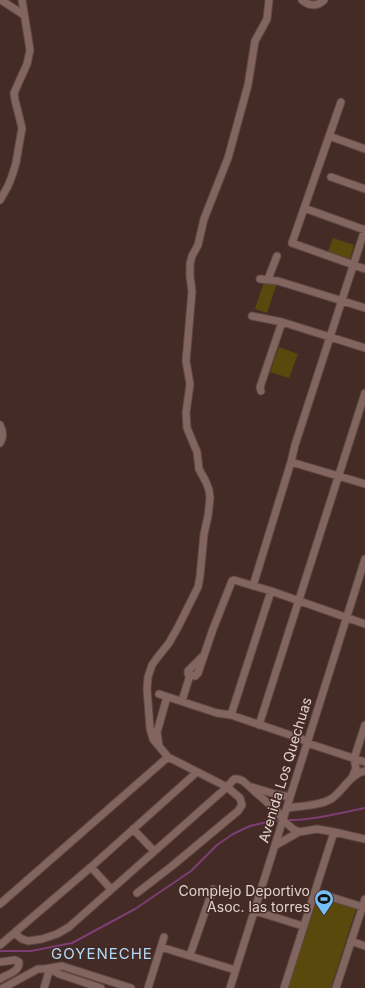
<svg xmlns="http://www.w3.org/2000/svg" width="365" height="988" font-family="Inter,sans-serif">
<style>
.green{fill:#59490d}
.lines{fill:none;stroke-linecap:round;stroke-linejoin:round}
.stream{stroke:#7d3e76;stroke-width:2}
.minor-casing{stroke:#5e4843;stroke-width:9}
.minor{stroke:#83655f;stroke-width:7}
.labels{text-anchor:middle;stroke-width:3;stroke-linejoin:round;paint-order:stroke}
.street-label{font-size:14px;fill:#e2d1cd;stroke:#442b25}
.poi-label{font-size:14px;fill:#e2d1cd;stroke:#442b25;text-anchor:end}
.neighbourhood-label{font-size:15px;letter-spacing:1px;fill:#b1d9f8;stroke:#442b25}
</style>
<rect width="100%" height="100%" fill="#442b25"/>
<path class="green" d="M333,238L354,245L350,259L328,252Z
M264,282L277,283L267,313L255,309Z
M279,347L298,354L289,378L270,372Z
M318,897L356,909L331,988H288Z"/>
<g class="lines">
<path class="stream" d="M287,820C313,820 340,813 365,808
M0,951H31L72,943L135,909L191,871L217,845L233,834L250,826L272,821L281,820"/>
<defs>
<path id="minor" d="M1,0L24,15
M302,0C309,6 317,7 324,0
M341,102L292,243L365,269
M329,136L365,149
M331,177L365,189
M0,200L8,186L12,176L16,163L22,128L15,100L14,93L27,64L30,50L22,0
M304,208L365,230
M260,279L278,281L365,308
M268,279L277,256
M252,316L282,322L365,348
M261,391L260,387L282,322
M0,425C3,431 4,437 0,443
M291,462L365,484
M253,586L291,462L295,445L365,229
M190,675L195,676L198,673L213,629L232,581L234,580L271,591L365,624
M159,694L217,713L231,715L302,739L307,743L365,762
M182,701L190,675L188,674V671L202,657
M231,715L271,591
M259,725L365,393
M159,746L157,732L167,697
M352,778L356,768L354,759L365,725
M252,787L275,794L290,797
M287,808C301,806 319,806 331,799C343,791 350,774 365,771
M133,829L154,851
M276,845L299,832
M91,867L111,889
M315,892L363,907
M137,893L172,866L238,811L242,805L240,798L227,787L168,757L153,739L150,728L147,689L148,677L152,665L157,658L169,643L178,627L198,587L200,576L204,534L208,516L210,498L209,490L206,482L199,469L197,452L187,428L186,413L190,384L186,361L192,291L190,277V264L192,256L198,245L204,219L228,158L248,85L255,41L267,19L269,0
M0,904L168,757
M255,911L303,926
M14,933L22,939L28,941L42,939L57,934L69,927L227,787L234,779H238L243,781L278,812L283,820L293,829L299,832L317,829L334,832L365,839
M351,941L365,946
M0,945L91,867L197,772
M161,947L235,970
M190,955L213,889
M0,962L15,960L19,962C20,972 7,974 0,979
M50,968L59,974L101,988
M3,988L38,969H44L62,966L131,988
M44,988L50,968
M148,988L164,937
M230,988C276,845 319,702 365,559
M284,988L334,832
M336,988L365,899"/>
</defs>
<use href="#minor" class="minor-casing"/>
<use href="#minor" class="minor"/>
</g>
<defs>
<symbol id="stadium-pin" viewBox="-11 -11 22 30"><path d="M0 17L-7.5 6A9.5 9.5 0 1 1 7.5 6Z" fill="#74c0f6" stroke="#442b25"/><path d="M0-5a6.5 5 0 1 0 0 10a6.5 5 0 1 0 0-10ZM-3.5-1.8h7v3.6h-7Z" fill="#111"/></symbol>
</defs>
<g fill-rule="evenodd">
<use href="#stadium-pin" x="313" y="888" width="22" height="30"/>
</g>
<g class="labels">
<g class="street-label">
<text transform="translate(285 770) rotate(-73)" y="5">Avenida Los Quechuas</text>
</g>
<g class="poi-label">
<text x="310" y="896">Complejo Deportivo<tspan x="310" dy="16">Asoc. las torres</tspan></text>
</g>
<g class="neighbourhood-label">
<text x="102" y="959">GOYENECHE</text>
</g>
</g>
</svg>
